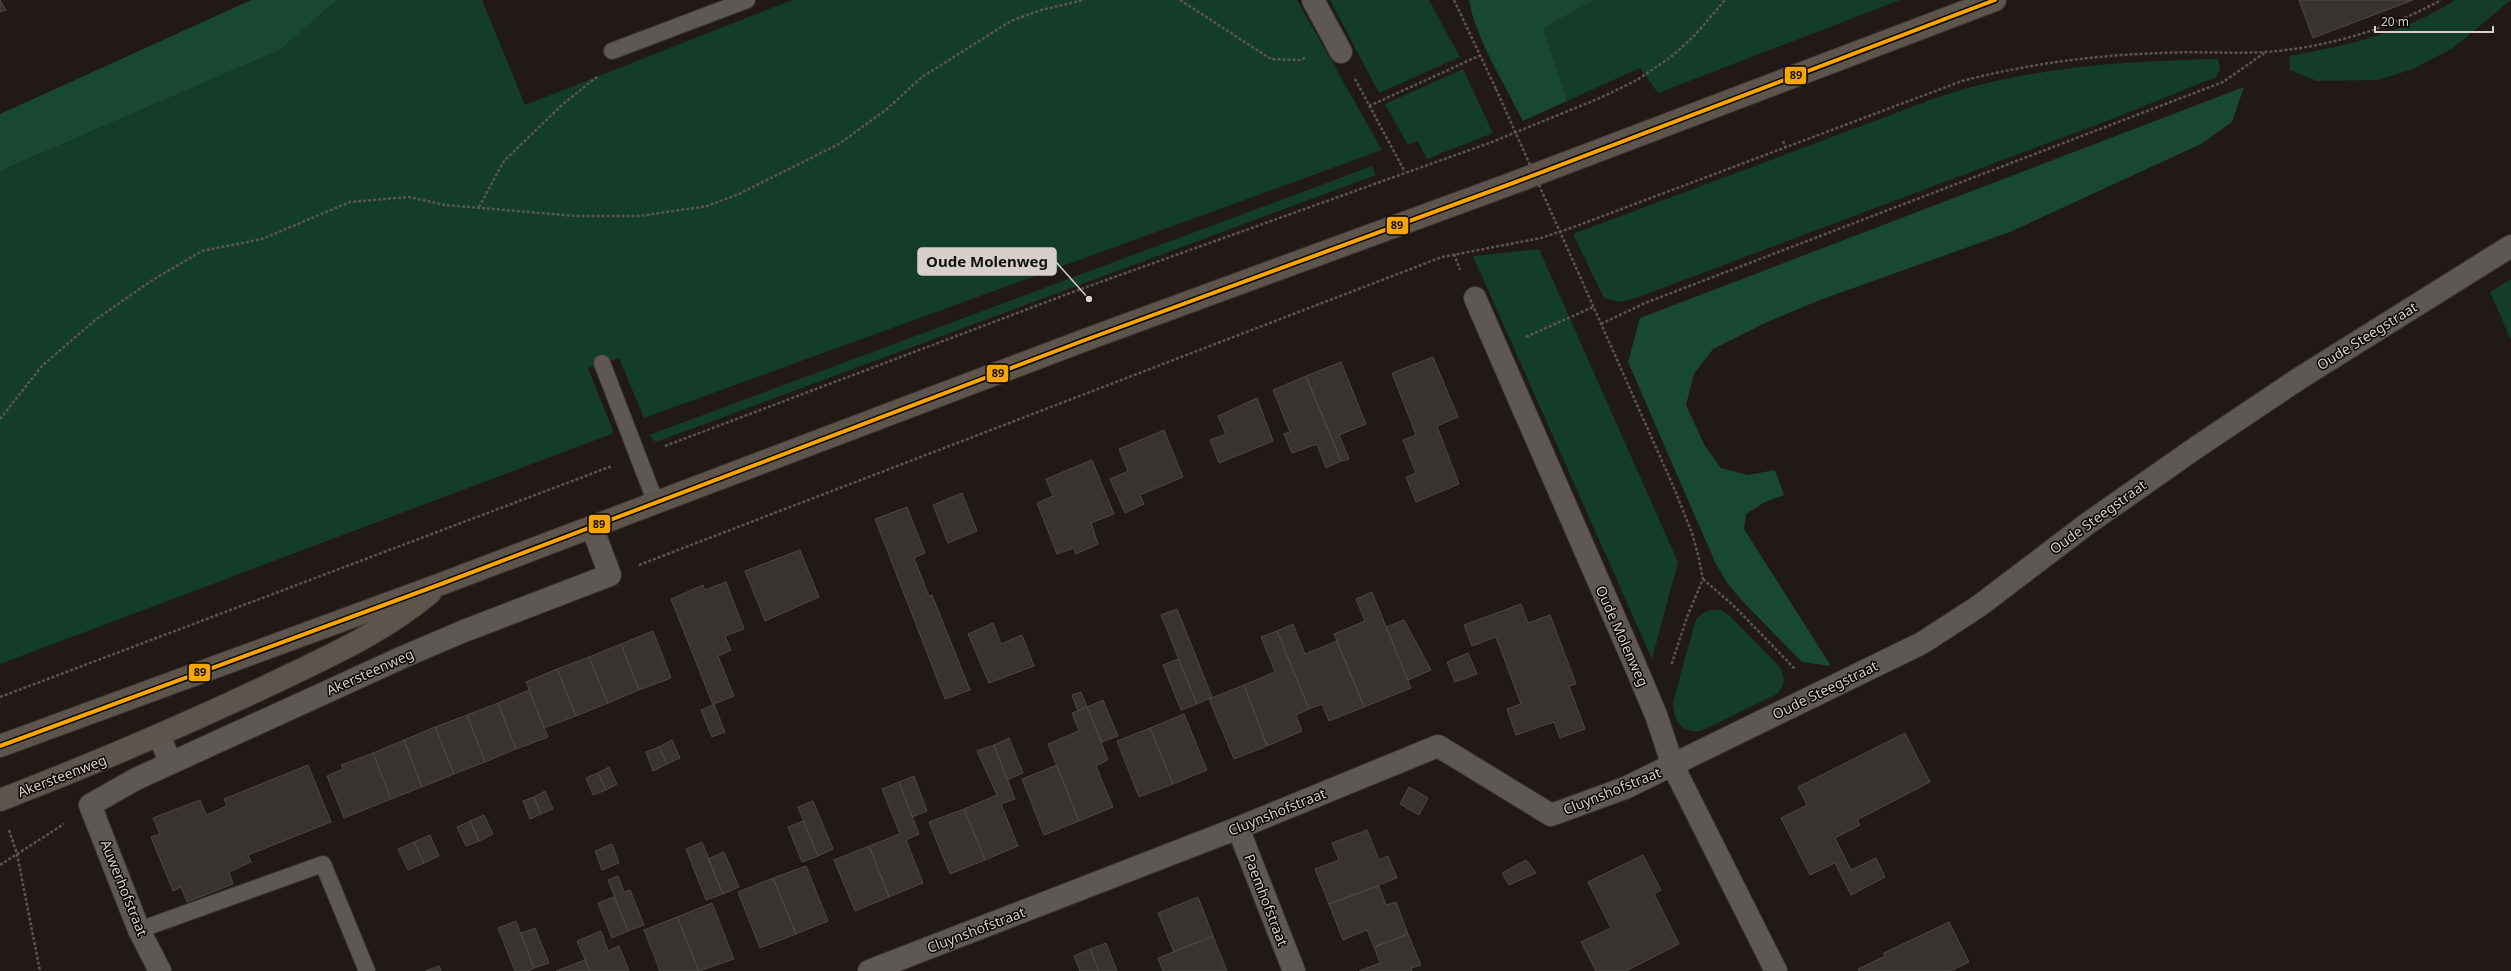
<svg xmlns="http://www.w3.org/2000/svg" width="2511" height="971" font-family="'Noto Sans',sans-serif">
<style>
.green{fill:#133c2a}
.forest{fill:#194832}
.building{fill:#39332f;stroke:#4d4844}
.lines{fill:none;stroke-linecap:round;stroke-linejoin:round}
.service-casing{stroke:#3a3532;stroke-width:18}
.minor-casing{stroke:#3a3532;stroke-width:24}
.primary-casing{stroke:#3a3532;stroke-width:24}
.path{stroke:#5b5552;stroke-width:2.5;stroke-dasharray:3 2;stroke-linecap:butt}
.service{stroke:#5d5855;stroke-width:16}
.minor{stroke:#5d5855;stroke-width:22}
.primary{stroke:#5d544b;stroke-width:22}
.path-bridge{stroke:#5b5552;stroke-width:2.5;stroke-dasharray:3 2;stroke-linecap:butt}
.bus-1-casing{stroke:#090503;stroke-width:7}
.bus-1{stroke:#f7a600;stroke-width:4}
.labels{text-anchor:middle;stroke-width:3;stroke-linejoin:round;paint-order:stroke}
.street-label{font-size:14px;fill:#d8cfca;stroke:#090503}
.leader{fill:none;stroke:#d8cfca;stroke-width:1.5}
.callout-dot{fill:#d8cfca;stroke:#090503;stroke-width:1.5}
.callout{fill:#d8cfca;stroke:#d8cfca;stroke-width:1.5}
.callout-label{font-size:15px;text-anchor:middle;font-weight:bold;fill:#111}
.line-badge{stroke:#090503;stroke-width:1.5}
.pale-badge-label{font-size:11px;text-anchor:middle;font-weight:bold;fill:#111}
</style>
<rect width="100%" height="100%" fill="#201915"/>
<path class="green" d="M337,0H482L525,105L792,0H1297L1382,150L644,418L619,358L588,368L614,433L0,664V171L280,50Z
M1330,0H1429L1460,57L1379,93Z
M1595,0H1900L1658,93L1640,68L1567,101L1543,28Z
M2455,0H2511L2453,48L2413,69L2378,80L2317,81L2290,70L2289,56C2345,46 2407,32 2455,0Z
M2218,59L2220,69L2216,77L2112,119L1636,298L1621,302L1604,298L1573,234L1933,99C2026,67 2121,61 2218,59Z
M1463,69L1493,133L1427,159L1418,141L1408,145L1385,104Z
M1372,166L1376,175L656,442L649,435Z
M1539,249L1678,562L1652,659L1473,256Z
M2511,279V340L2490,292Z
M1710,610H1721L1729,615L1777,664C1786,675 1787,686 1775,695L1701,731C1682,734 1673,720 1673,702L1696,619L1703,613Z"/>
<path class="forest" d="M251,0H337L280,50L0,171V114Z
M1469,0H1595L1543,28L1567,101L1523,121C1506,87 1475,37 1469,0Z
M2244,87L2232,122L2201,144L2010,232L1820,300L1765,323L1713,349L1694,374L1686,405L1705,446L1721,468L1748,475L1775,470L1784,495L1765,502L1746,514L1744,529L1831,666L1802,662L1746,605L1727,583L1715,562L1628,362L1640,318Z"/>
<path class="building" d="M0,0L6,10L0,12Z
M2299,0H2413L2313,38Z
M1433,357L1458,417L1437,426L1459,484L1416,502L1406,477L1416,473L1403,440L1416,435L1392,373Z
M1341,362L1366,424L1339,435L1349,459L1341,461L1306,376Z
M1306,376L1341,461L1326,468L1317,444L1292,453L1284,434L1290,432L1273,390Z
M1257,398L1273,441L1219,463L1210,440L1226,434L1218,416Z
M1164,430L1183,477L1140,495L1144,504L1125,513L1110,479L1128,471L1119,449Z
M1092,460L1114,514L1091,523L1098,544L1076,554L1074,548L1057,554L1037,503L1053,496L1046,479Z
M962,493L977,531L948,543L933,505Z
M907,507L925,553L914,558L929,596L932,595L970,690L945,699L875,519Z
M800,550L819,597L765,621L745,571Z
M726,582L744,629L725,636L731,650L718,656L734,696L714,704L725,732L712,737L701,710L713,705L671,599L703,585L705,590Z
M1372,592L1411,688L1364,707L1334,634L1365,621L1356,599Z
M1521,604L1528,623L1550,615L1576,684L1569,686L1585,729L1560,738L1554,722L1516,735L1507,709L1521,704L1496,637L1472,646L1464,625Z
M1177,609L1212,697L1197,704L1161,615Z
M1404,620L1431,670L1408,680L1386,627Z
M993,623L1001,644L1022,635L1034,666L989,683L968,634Z
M1293,624L1305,654L1337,641L1364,707L1329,721L1322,704L1309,709L1277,631Z
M653,631L671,678L639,690L621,644Z
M1277,631L1309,709L1296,715L1302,731L1267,746L1244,685L1275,672L1261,637Z
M621,644L639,690L608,703L589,657Z
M1468,653L1477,674L1455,682L1447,662Z
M589,657L608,703L576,716L557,669Z
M1178,659L1197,704L1181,710L1163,665Z
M557,669L576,716L544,728L526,682Z
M1244,685L1267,746L1234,759L1209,699Z
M529,690L548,737L516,749L498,703Z
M1081,692L1087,707L1078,711L1072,695Z
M1103,700L1118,736L1102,742L1087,707Z
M498,703L516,749L485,762L467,715Z
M1087,707L1108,760L1096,766L1113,807L1079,821L1048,744L1079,731L1072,713Z
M1184,714L1207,770L1173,784L1150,728Z
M467,715L485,762L454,774L435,727Z
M435,727L454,774L422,787L404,740Z
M1150,728L1173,784L1139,797L1117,741Z
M1905,733L1930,782L1857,820L1860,825L1835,838L1851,870L1876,858L1885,877L1851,895L1835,863L1810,875L1781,818L1807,805L1798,787Z
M1009,738L1023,773L1007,780L994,745Z
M404,740L422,787L391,799L373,753Z
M672,740L680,758L667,764L659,747Z
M994,745L1015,799L1001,804L1018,846L985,860L964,809L997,795L977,751Z
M659,747L667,764L653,771L646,752Z
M373,753L391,799L344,818L327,776L343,769L341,765Z
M308,765L331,822L248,855L251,862L229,872L233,884L187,902L181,887L173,891L151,837L160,834L153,818L200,800L206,815L227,806L224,799Z
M1057,765L1079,821L1044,835L1022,779Z
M609,767L617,784L606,790L598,773Z
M598,773L606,790L593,795L586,778Z
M914,776L927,811L912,817L899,782Z
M899,782L919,834L906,840L923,883L889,897L869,846L900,834L882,789Z
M1409,787L1428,798L1419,815L1400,804Z
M545,791L553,809L541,814L534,797Z
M534,797L541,814L530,819L523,801Z
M813,801L833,849L818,856L798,807Z
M964,809L985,860L950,874L929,822Z
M484,815L493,834L479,841L470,821Z
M470,821L479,841L466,846L457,827Z
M803,821L818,856L802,862L788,827Z
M1367,830L1379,860L1388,856L1397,878L1329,904L1315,869L1339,860L1332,843Z
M430,835L439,856L424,863L414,842Z
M414,842L424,863L408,870L398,849Z
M702,842L723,894L706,900L686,849Z
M612,844L619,863L602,870L595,851Z
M869,846L889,897L855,911L834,860Z
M724,852L739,887L723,894L708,859Z
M1643,855L1661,890L1654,894L1679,944L1626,971H1596L1581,942L1611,928L1588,882Z
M1526,860L1536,873L1509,885L1502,873Z
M806,866L828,921L796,934L773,878Z
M618,876L624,892L630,890L644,925L628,931L608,880Z
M773,878L796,934L760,948L738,892Z
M1379,886L1386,905L1396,902L1408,934L1374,947L1367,930L1343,940L1329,904Z
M614,897L628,931L612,938L598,903Z
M1198,897L1213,936L1174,952L1158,913Z
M712,903L734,959L699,971L677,917Z
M677,917L699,971H660L644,930Z
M516,921L534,968L528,971H515L498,928Z
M1949,922L1969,962L1950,971H1859L1858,969L1885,956L1884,953Z
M535,928L549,963L534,968L521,933Z
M601,931L608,951L619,946L629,971H590L577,941Z
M1408,934L1421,965L1411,968L1412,971H1359L1380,963L1374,947Z
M1213,936L1227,971H1163L1158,958Z
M1106,943L1117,971H1099L1090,949Z
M1090,949L1099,971H1080L1074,956Z
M585,960L590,971H556Z
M439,966L441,971H425Z"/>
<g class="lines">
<defs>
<path id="service" d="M612,51L747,0
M602,363L656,503
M139,930L323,864L367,971"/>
<path id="minor" d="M1313,0L1341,52
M1475,298L1632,658L1656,715L1673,766L1776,971
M159,736L171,763
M1238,828L1294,971
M160,971L139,930L90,805L136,779L403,657L464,631L610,575L592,527
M869,971L1238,828L1438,746L1551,815L1625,788L1922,643L1979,606L2087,524L2197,447L2300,378L2511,246"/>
<path id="primary" d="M0,746L441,584L1085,340L1513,183L1995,0
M0,800C91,765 180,727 267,686C325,658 381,634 430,593"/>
</defs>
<use href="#service" class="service-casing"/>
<use href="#minor" class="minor-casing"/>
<use href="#primary" class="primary-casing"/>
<path class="path" d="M1180,0L1271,59L1301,60L1306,57
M1454,0L1496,89
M1355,79L1405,172
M1369,106L1481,55
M1783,141L1786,148
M479,207L504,161L563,104L598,76
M1454,254L1460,270
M1578,272L1674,488L1692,533L1698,555L1703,579L1687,617L1671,666
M1601,324L1645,303L2223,82L2266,52
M1526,337L1593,307
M0,419L42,366L95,320L151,281L202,251L262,239L350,202L409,197L445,205L577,216H639L707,206L739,194L839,144L887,109L922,77L1011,21L1041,10L1084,0
M665,446L1081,289L1492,142L1600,98L1637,80L1671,57L1695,35L1725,0
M639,565L1442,257L1541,238L1571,228L1962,81C2027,64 2095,55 2162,53C2197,51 2231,54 2265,52C2325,48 2389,29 2441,0
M1703,579L1735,607L1795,669
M0,697L612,466
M9,830L17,854L40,971
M0,865L64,824"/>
<use href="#service" class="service"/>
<use href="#minor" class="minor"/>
<use href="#primary" class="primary"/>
<path class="path-bridge" d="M1496,89L1578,272"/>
<defs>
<path id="bus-1" d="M0,746L441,584L1085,340L1513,183L1995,0"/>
</defs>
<use href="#bus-1" class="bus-1-casing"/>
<use href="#bus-1" class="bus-1"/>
</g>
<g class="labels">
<g class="street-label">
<text transform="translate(2367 336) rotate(-32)" y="5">Oude Steegstraat</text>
<text transform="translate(2098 517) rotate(-36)" y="5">Oude Steegstraat</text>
<text transform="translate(1622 636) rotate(66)" y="5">Oude Molenweg</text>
<text transform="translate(370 672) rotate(-24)" y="5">Akersteenweg</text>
<text transform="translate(1825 690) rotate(-26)" y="5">Oude Steegstraat</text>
<text transform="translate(62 776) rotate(-21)" y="5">Akersteenweg</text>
<text transform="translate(1612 791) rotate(-22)" y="5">Cluynshofstraat</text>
<text transform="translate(1277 812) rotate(-22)" y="5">Cluynshofstraat</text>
<text transform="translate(124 888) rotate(68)" y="5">Auwerhofstraat</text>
<text transform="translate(1266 900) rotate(69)" y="5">Paemhofstraat</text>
<text transform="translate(976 930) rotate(-21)" y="5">Cluynshofstraat</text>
</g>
</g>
<path class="leader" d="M1089 299L1056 262"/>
<circle class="callout-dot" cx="1089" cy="299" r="4"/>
<rect class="callout" x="918" y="248" width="138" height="27" rx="4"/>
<g class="callout-label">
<text x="987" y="267">Oude Molenweg</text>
</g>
<g class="line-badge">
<rect x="1784" y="66" width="23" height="19" rx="4" fill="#f7a600"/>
<rect x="1386" y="216" width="23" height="19" rx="4" fill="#f7a600"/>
<rect x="986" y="364" width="23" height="19" rx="4" fill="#f7a600"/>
<rect x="588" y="514" width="23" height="20" rx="4" fill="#f7a600"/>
<rect x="188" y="663" width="23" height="19" rx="4" fill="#f7a600"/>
</g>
<g class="pale-badge-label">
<text x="1796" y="79">89</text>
<text x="1397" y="229">89</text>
<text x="998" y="377">89</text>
<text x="599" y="528">89</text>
<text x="200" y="676">89</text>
</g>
<path d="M2375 26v6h118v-6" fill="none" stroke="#d8cfca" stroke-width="2"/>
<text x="2381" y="26" font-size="12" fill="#d8cfca" stroke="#090503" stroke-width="3" paint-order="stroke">20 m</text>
</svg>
